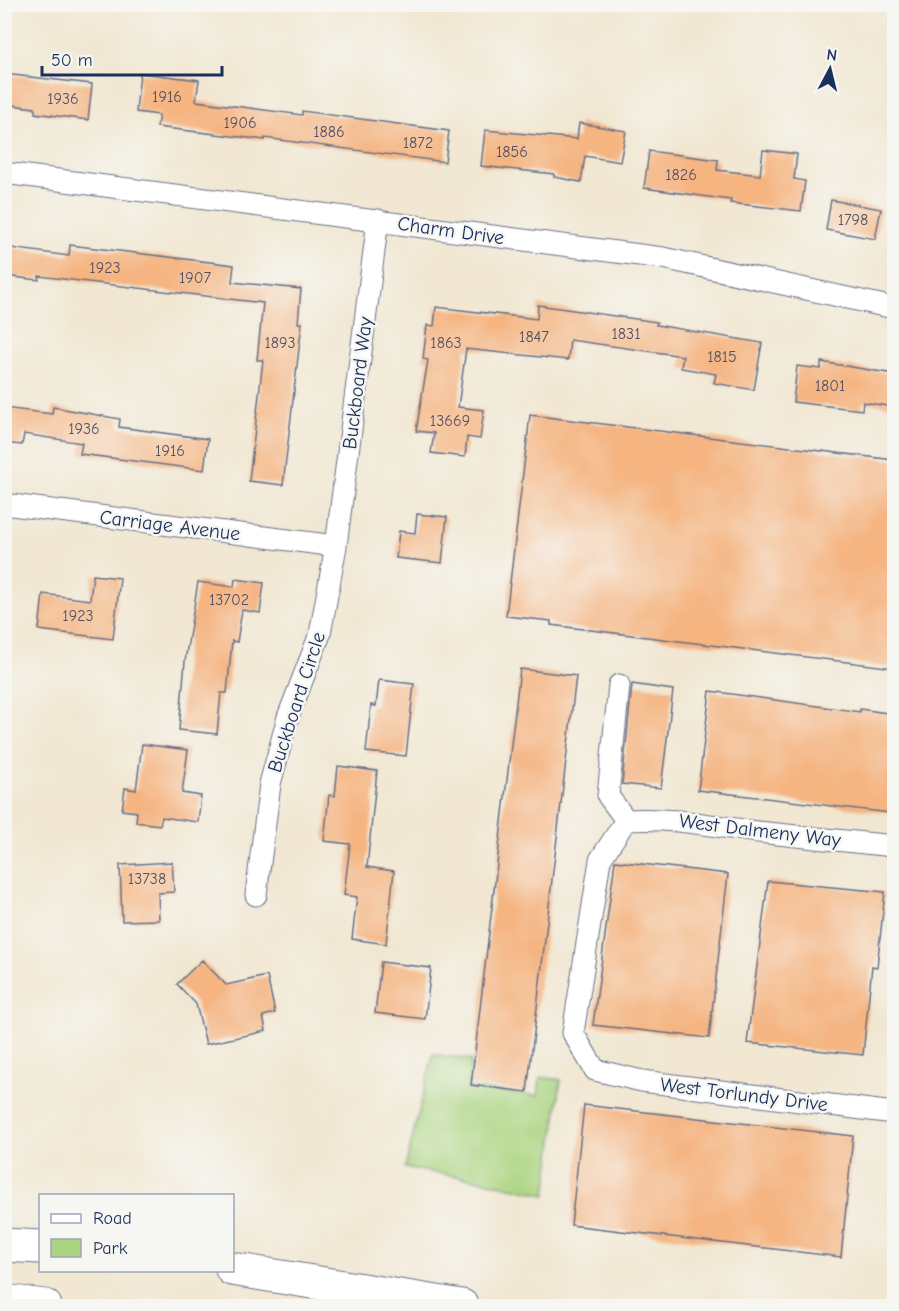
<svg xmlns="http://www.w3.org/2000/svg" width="899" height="1311" font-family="'Comic Neue',sans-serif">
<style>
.green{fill:#abd480;stroke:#63826f;stroke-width:1.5}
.building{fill:#f5b480}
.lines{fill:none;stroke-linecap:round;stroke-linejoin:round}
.minor-casing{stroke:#666f87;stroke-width:23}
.motorway-casing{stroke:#666f87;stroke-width:35}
.minor{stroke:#fff;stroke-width:21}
.motorway{stroke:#fff;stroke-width:33}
.labels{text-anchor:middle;stroke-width:5;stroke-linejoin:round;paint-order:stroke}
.number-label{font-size:16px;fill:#525066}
.street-label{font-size:20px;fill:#1b2f5e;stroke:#f6f6f2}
</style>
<rect width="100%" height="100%" fill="#f6f6f2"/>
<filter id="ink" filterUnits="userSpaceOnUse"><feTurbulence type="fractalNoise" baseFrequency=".0167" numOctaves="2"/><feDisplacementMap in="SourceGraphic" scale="12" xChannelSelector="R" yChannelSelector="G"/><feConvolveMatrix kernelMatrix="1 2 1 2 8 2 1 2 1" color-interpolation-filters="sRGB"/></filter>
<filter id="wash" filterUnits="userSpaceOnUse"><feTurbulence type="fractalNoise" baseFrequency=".008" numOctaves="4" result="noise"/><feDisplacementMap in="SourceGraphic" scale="24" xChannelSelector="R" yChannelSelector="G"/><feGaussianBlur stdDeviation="1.35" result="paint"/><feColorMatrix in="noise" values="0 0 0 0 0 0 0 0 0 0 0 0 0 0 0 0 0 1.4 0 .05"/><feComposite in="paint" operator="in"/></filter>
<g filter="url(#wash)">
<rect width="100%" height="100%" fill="#f1e7d2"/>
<path class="green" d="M433,1054L471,1060L469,1088L538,1096L540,1077L561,1080L546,1195L475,1179L405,1168Z"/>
<g id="blocks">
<path class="building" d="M140,73L199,80L196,101L302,115V111L449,131L445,162L265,138V140L157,127L159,115L136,112Z
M4,74L92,84L88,120L35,113V108L4,104Z
M579,123L626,131L620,162L585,156L581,182L554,177V174L481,166L485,130L577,139Z
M763,150L797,154L794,179L805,181L801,211L730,203L731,200L644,188L649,151L718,160L717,170L760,175Z
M831,200L881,209L875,239L826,230Z
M70,245L234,265L232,282L301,289L298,323H302L283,485L249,481L263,360H257L263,303L39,276V280L4,276V247L69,256Z
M538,305L657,322L656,325L762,343L754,390L714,383L716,374L681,368L683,356L570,340L568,360L466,349L458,407L484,410L480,439L467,437L465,457L431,453L434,433L416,431L428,360L423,359L427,325L434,326L436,307L537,319Z
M821,362L894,374V407L863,402L862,410L793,402L797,366L821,369Z
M53,407L120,419L119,427L208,439L204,470L80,454L82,443L24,434L22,445L4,443V408L52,414Z
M530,415L894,460V668L551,625V621L506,616Z
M417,514L447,517L442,563L396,558L399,531L415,533Z
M93,575L120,578L113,639L39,630L43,594L90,600Z
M235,579L264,583L260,613L242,610L237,642L232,641L227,693H221L217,734L179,730L185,661L198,582L234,587Z
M520,669L576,676L527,1092L471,1085Z
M379,680L414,684L406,756L366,752L371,705L376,706Z
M632,684L673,690L661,788L622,784Z
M710,691L860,712V709L894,714V775L890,813L698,790Z
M142,744L188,750L182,793L201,796L198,822L162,817L160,825L136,822L137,812L122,810L125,788L136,790Z
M338,766L377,771L367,867L394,871L386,944L352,939L357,897L344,895L350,844L324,841L329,795L335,796Z
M615,861L728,874L709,1038L593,1025Z
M172,862L174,892L158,893L159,920L122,921L120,865Z
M768,881L885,892L877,967L872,966L863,1055L747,1043Z
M202,960L226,985L267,976L275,1013L263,1016L266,1031L206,1044L196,1004L177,984Z
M381,962L431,968L425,1019L375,1013Z
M584,1105L853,1136L841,1257L571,1225Z"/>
</g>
</g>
<g filter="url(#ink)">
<use href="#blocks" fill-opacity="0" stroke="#666f87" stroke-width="1.5"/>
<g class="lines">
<defs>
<path id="minor" d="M4,173L663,258L894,308
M4,504L336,546
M619,685L608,796L626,820L600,860L573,1033L595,1070L642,1081L894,1113
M626,820C672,817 713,826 758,832C803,837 849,841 894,846
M256,895L270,784L288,717L320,634L336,546L378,220"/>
<path id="motorway" d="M4,1245L40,1247
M232,1269L462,1306
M4,1301L45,1306"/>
</defs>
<use href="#minor" class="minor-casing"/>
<use href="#motorway" class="motorway-casing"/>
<use href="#minor" class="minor"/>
<use href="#motorway" class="motorway"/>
</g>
</g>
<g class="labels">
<g class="number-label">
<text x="167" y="102">1916</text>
<text x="63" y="104">1936</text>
<text x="240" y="128">1906</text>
<text x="329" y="137">1886</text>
<text x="418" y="148">1872</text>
<text x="512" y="157">1856</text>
<text x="681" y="180">1826</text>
<text x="853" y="225">1798</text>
<text x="105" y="273">1923</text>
<text x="195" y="283">1907</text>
<text x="626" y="339">1831</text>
<text x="534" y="342">1847</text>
<text x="280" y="348">1893</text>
<text x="446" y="348">1863</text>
<text x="722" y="362">1815</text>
<text x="830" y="391">1801</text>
<text x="450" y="426">13669</text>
<text x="84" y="434">1936</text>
<text x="170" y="456">1916</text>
<text x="229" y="605">13702</text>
<text x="78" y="621">1923</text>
<text x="147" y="884">13738</text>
</g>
<g class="street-label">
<text transform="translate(451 230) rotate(8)" y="7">Charm Drive</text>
<text transform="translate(357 383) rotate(-83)" y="7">Buckboard Way</text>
<text transform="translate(170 525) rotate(7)" y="7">Carriage Avenue</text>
<text transform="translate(296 702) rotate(-72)" y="7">Buckboard Circle</text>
<text transform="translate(760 830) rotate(7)" y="7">West Dalmeny Way</text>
<text transform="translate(744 1094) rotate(7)" y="7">West Torlundy Drive</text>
</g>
</g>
<rect width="899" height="1311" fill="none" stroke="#f6f6f2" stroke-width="24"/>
<rect x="39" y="1194" width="195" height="78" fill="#f6f6f2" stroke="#9ea6b7" stroke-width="1.5"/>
<rect x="51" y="1214" width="30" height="9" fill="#ffffff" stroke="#9ea6b7" stroke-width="1.5"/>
<text x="93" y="1224" font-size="18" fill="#1b2f5e">Road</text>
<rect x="51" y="1239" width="30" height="18" fill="#abd480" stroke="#9ea6b7" stroke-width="1.5"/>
<text x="93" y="1254" font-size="18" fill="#1b2f5e">Park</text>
<g transform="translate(830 69) rotate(7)" stroke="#f6f6f2" stroke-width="4.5" paint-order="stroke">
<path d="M0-4.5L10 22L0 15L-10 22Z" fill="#1b2f5e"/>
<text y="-9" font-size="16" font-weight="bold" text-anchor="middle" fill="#1b2f5e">N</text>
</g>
<path d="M42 66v9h180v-9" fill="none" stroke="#1b2f5e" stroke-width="3"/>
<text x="51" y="66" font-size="18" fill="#1b2f5e" stroke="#f6f6f2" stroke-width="4.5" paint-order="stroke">50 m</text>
</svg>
